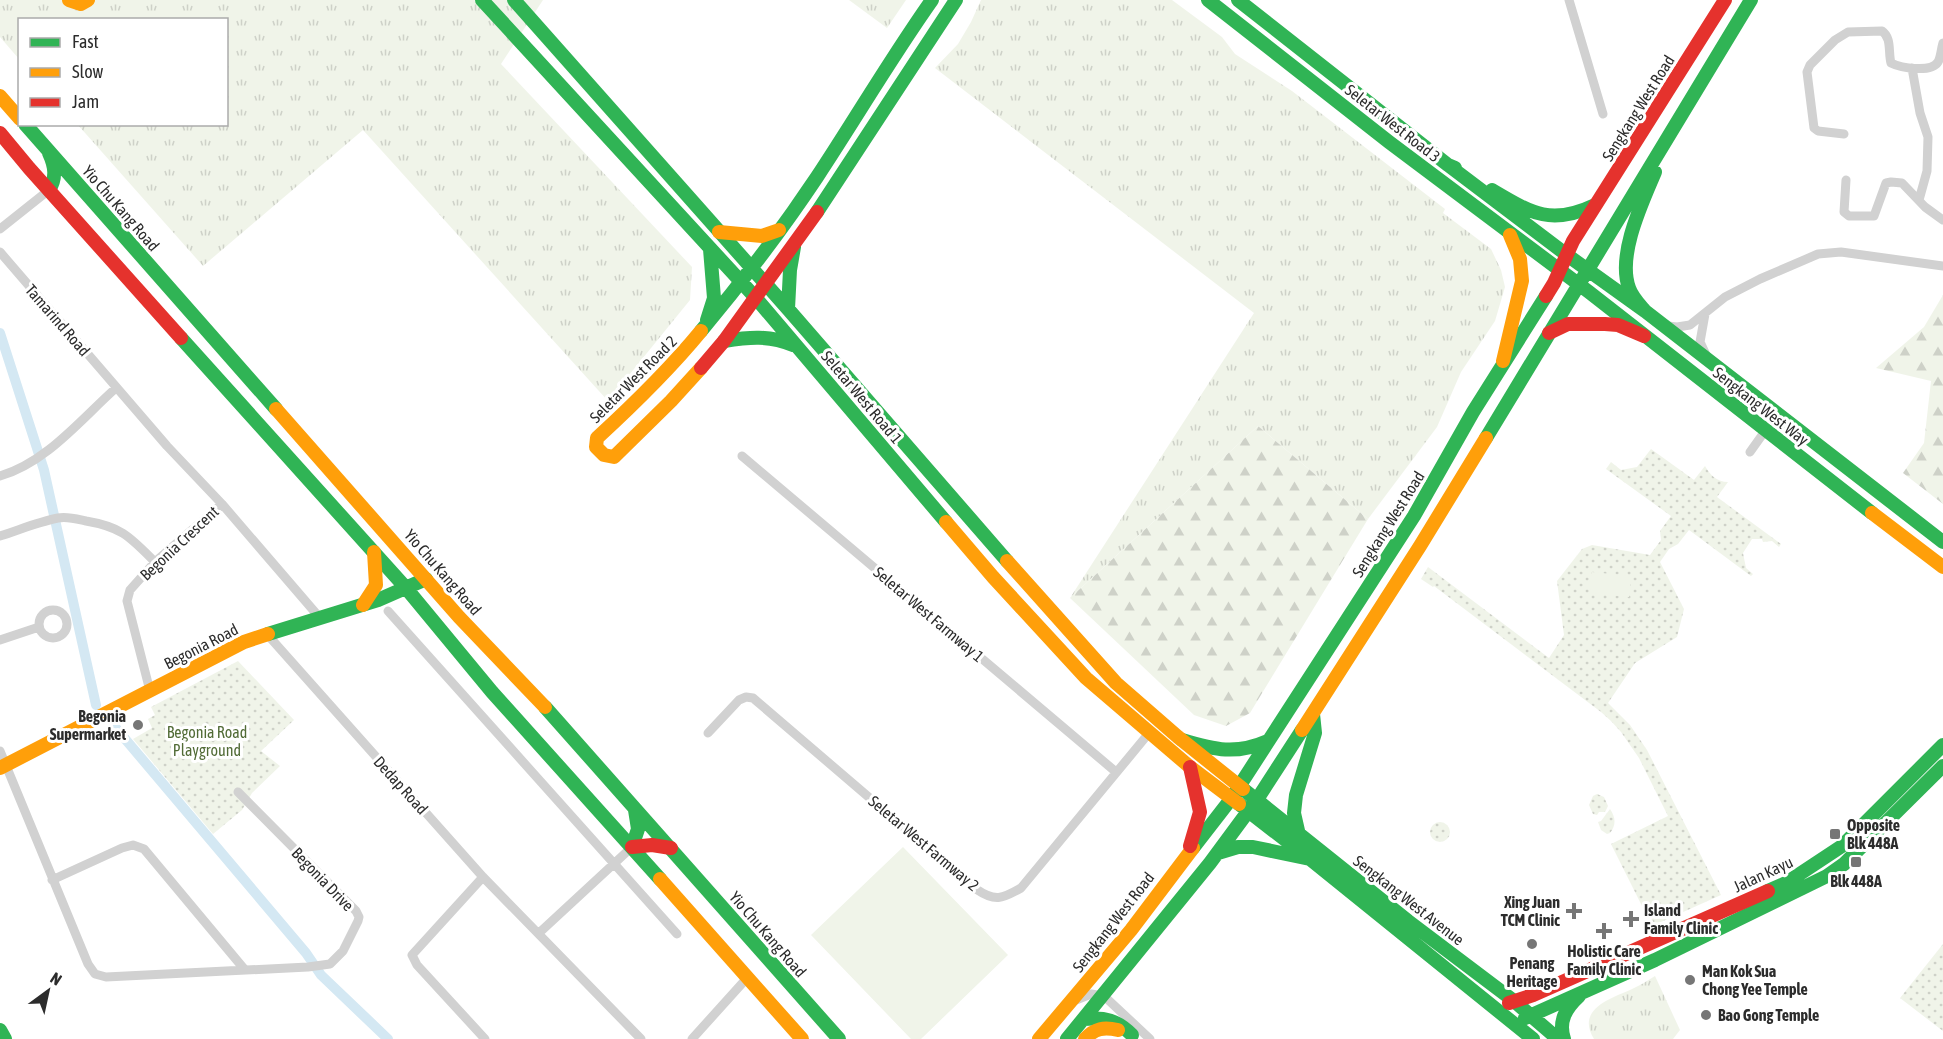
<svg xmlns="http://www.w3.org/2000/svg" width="1943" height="1039" font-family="'Asap Condensed',sans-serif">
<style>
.grass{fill:url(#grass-tufts)}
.forest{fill:url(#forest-firs)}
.park{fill:url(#park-dots)}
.garden{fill:#f0f4e9}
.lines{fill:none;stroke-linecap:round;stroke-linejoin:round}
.canal{stroke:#d4e8f3;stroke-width:10}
.street{stroke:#d1d1d1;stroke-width:9}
.fast{stroke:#30b455;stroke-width:14}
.slow{stroke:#ff9f0a;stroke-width:14}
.jam{stroke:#e5322d;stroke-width:14}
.poi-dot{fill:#767676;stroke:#fff;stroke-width:2}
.labels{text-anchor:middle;stroke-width:6;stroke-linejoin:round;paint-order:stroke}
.street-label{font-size:16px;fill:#2c2c2c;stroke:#fff}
.poi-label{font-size:16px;font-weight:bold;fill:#2c2c2c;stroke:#fff;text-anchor:start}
.park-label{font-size:16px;fill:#516b36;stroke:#fff}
</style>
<defs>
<pattern id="grass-tufts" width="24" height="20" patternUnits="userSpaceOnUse" patternTransform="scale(1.5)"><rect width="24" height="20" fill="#f0f4e9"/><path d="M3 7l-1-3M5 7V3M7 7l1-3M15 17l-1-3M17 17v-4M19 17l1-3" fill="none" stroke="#ced1c8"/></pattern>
<pattern id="forest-firs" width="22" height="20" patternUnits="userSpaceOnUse" patternTransform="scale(1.5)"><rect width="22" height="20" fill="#f0f4e9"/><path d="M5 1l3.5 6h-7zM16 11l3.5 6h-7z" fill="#ced1c8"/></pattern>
<pattern id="park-dots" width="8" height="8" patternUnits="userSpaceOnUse" patternTransform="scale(1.5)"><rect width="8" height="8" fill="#f0f4e9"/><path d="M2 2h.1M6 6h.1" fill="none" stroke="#ced1c8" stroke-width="1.8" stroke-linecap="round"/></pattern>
</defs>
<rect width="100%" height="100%" fill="#fff"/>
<path class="grass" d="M0,0H543L501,64L692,267L690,300L608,401L363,130L203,266L78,125L226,124V20H20L19,59L0,37Z
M849,0H906L887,28Z
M981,0H1172L1222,37L1235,54L1292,91L1445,209L1443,213L1491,249L1501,270L1505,287L1495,321L1461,372L1437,427L1368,519L1258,426L1070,598L1254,313L935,68L958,44L971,22Z
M1655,976L1680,1030L1673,1039H1594C1576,1010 1609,999 1630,990C1639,986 1647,981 1655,976Z"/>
<path class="forest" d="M1943,295V504L1903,473L1924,443L1931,381L1876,368L1924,327Z
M1258,426L1368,519L1250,713L1226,726L1194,715L1070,598Z"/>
<path class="park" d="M1651,449L1694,480L1705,466C1710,475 1717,482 1728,482L1717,497L1781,544L1779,547L1772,541L1763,542L1762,539H1752L1743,553L1746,568L1753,574L1751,576L1689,530L1678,544L1669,549L1660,562L1684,609L1677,637L1635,663L1608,703L1630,725L1647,750L1721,895L1652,926L1611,844L1668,816L1639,758L1621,732L1611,721L1601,712L1434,586L1433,587L1421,579L1428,567L1549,658L1564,635L1557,581L1582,549L1592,545L1650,555L1661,540L1660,531L1671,516L1606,469L1611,462L1621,470L1637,467Z
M238,661L294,720L261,751L280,766L252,793L242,810L213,834L133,739L152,728L148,719L155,715L151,707Z
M1597,794L1604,797L1608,806L1605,812H1599L1597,815L1593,814L1589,805L1593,796Z
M1610,809C1616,818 1616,825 1610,833L1607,834L1601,830L1598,822L1601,821Z
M1430 832a10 10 0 1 1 20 0a10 10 0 1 1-20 0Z
M1943,944V1031L1900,998Z"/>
<path class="garden" d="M1592,572L1631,576L1629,597L1590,593Z
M903,847L1008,955L921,1039H911L811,935Z"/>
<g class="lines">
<path class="canal" d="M0,333L44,470L96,705
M115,727L306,953L321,975L388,1039"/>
<path class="street" d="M1569,0L1603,114
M1912,68L1920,113L1928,137L1927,171L1919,200
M1844,134L1818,131L1814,128L1807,72L1810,65L1835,40L1848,32L1882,31C1892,38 1888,52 1891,63C1901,68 1931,73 1938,62C1941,57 1941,49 1943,43
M1846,180L1844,212L1849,216H1874L1886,183L1891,182L1902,183L1925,207L1943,220
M0,229L49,190
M0,252L167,446L222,504L320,618
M1705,314L1700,342L1706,355
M1668,326L1677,327L1690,325L1725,297L1760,279L1818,254L1841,252L1943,266
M1750,452L1765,431
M742,456L1116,772
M0,476C47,462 80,420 116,388
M0,536C19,530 38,522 58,518C67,516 77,519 86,521C122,527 130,537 155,562
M39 624a14 14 0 1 1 28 0a14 14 0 1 1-28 0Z
M388,611L677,934
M266,633L483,877L641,1039
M0,640L39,627
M150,691L127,601L130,590L155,562L222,504
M708,733L739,700L746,697L753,698L976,889C995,902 1002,899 1021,888L1149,733
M0,751L88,964L95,974L106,977L308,967L330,964L343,951L358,921L359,917L356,911L238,792
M483,877L412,955L417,965L485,1039
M52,880L122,848L133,845L144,849L245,970
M539,933L632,847
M1076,1000L1091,994L1104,996L1150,1039
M692,1039L747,978"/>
<path class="fast" d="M482,0L755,297L946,522
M514,0L788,309L1007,561
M1208,0L1389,142L1589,292L1872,513
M1238,0L1448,165L1455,168
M25,124L276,409
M49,153C55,166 57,178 49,190
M1448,165L1567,255L1645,311L1943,542
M1492,190C1531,213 1551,226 1595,205
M817,212L956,0
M788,309L790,270L794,247
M1645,311C1639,304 1632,297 1629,288C1617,255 1642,203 1655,172
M707,320L714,298L710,249
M701,331C742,282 781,231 817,177C856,118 891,58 932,0
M181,338L406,588L492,692L660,879
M724,341C749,337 769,335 793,345
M1486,438L1751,0
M268,634L378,600L426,579
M545,707L839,1039
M1182,740C1215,750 1236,755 1268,741
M1243,789L1408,921L1514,1001L1558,1039
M1239,804L1310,859L1533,1039
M1299,835L1294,813L1296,795L1315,733L1313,714
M632,847L638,829L635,810
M1193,848L1231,799L1414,516L1473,412L1546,296
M1218,853L1238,847H1253L1310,859
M1768,891L1786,883L1842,846L1943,745
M1525,1018L1655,960L1827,876L1844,864L1943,766
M1084,1019C1105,1017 1117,1020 1132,1035
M0,1030L5,1039
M1067,1039L1210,863L1258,798L1302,730
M1564,1039C1558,1021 1566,1008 1579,996"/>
<path class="slow" d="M69,0L81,4L88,0
M0,96L20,119
M719,232L762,236L779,230
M701,331C669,370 634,404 597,438L596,447L604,455L614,457L671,401L701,368
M1503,361L1522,281L1520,259L1510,235
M276,409L459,617L545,707
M1872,513L1943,567
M946,522L993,577L1086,678L1190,767L1239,804
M1007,561L1116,683L1178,737L1243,789
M363,605L376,585L374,552
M1302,730L1420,546L1486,438
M0,768L244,642L268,634
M660,879L802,1039
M1039,1039L1131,930L1193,848
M1085,1039C1095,1028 1104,1027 1118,1030"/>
<path class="jam" d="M0,133L29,168L181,338
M1546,296L1554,283L1573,241L1725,0
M1549,333L1568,324H1605L1618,325L1644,336
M701,368L724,341L817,212
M1190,767L1200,812L1190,846
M632,847L652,845L671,848
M1509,1003L1533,995L1768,891"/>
</g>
<g class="poi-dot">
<circle cx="138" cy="725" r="6"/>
<rect x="1829" y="828" width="12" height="12" rx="3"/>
<rect x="1850" y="856" width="12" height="12" rx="3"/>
<path d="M1571 902h6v6h6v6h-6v6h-6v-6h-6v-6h6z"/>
<path d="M1628 910h6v6h6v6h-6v6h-6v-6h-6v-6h6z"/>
<path d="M1601 922h6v6h6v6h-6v6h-6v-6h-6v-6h6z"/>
<circle cx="1532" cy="944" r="6"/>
<circle cx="1690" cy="980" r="6"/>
<circle cx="1706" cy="1015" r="6"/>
</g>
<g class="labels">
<g class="street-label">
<text transform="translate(1638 108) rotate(-58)" y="6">Sengkang West Road</text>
<text transform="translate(1393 123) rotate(38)" y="6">Seletar West Road 3</text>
<text transform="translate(121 208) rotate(49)" y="6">Yio Chu Kang Road</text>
<text transform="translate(58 320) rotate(49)" y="6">Tamarind Road</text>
<text transform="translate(633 379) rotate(-45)" y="6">Seletar West Road 2</text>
<text transform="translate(862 397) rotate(50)" y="6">Seletar West Road 1</text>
<text transform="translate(1761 406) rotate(38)" y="6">Sengkang West Way</text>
<text transform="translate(1388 524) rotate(-58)" y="6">Sengkang West Road</text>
<text transform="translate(179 543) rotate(-43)" y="6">Begonia Crescent</text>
<text transform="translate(443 572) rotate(49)" y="6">Yio Chu Kang Road</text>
<text transform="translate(929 614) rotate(40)" y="6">Seletar West Farmway 1</text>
<text transform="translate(201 646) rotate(-27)" y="6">Begonia Road</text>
<text transform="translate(401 785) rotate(48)" y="6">Dedap Road</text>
<text transform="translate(924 843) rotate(40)" y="6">Seletar West Farmway 2</text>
<text transform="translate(1763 874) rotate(-25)" y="6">Jalan Kayu</text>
<text transform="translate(323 879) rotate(46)" y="6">Begonia Drive</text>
<text transform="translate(1409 900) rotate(38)" y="6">Sengkang West Avenue</text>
<text transform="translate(1113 922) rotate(-52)" y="6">Sengkang West Road</text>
<text transform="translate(768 934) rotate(49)" y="6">Yio Chu Kang Road</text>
</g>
<g class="poi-label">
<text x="126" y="722" text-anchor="end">Begonia<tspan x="126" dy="18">Supermarket</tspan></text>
<text x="1847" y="831">Opposite<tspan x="1847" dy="18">Blk 448A</tspan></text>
<text x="1856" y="887" text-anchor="middle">Blk 448A</text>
<text x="1560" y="908" text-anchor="end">Xing Juan<tspan x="1560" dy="18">TCM Clinic</tspan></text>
<text x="1644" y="916">Island<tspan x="1644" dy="18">Family Clinic</tspan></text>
<text x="1604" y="957" text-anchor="middle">Holistic Care<tspan x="1604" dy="18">Family Clinic</tspan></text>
<text x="1532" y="969" text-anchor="middle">Penang<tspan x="1532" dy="18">Heritage</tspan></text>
<text x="1702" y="977">Man Kok Sua<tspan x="1702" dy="18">Chong Yee Temple</tspan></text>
<text x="1718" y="1021">Bao Gong Temple</text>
</g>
<g class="park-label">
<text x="207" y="738">Begonia Road<tspan x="207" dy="18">Playground</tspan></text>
</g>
</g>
<rect x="18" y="18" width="210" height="108" fill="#ffffff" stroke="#ababab" stroke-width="1.5"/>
<rect x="30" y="38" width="30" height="9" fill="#30b455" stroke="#ababab" stroke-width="1.5"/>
<text x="72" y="48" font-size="18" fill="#2c2c2c">Fast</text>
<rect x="30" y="68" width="30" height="9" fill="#ff9f0a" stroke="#ababab" stroke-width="1.5"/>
<text x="72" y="78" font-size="18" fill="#2c2c2c">Slow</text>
<rect x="30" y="98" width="30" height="9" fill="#e5322d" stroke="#ababab" stroke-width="1.5"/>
<text x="72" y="108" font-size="18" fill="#2c2c2c">Jam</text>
<g transform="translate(48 991) rotate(33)" stroke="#ffffff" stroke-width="4.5" paint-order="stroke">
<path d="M0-4.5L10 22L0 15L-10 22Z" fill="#2c2c2c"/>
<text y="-9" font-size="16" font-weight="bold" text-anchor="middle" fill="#2c2c2c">N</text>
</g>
</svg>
